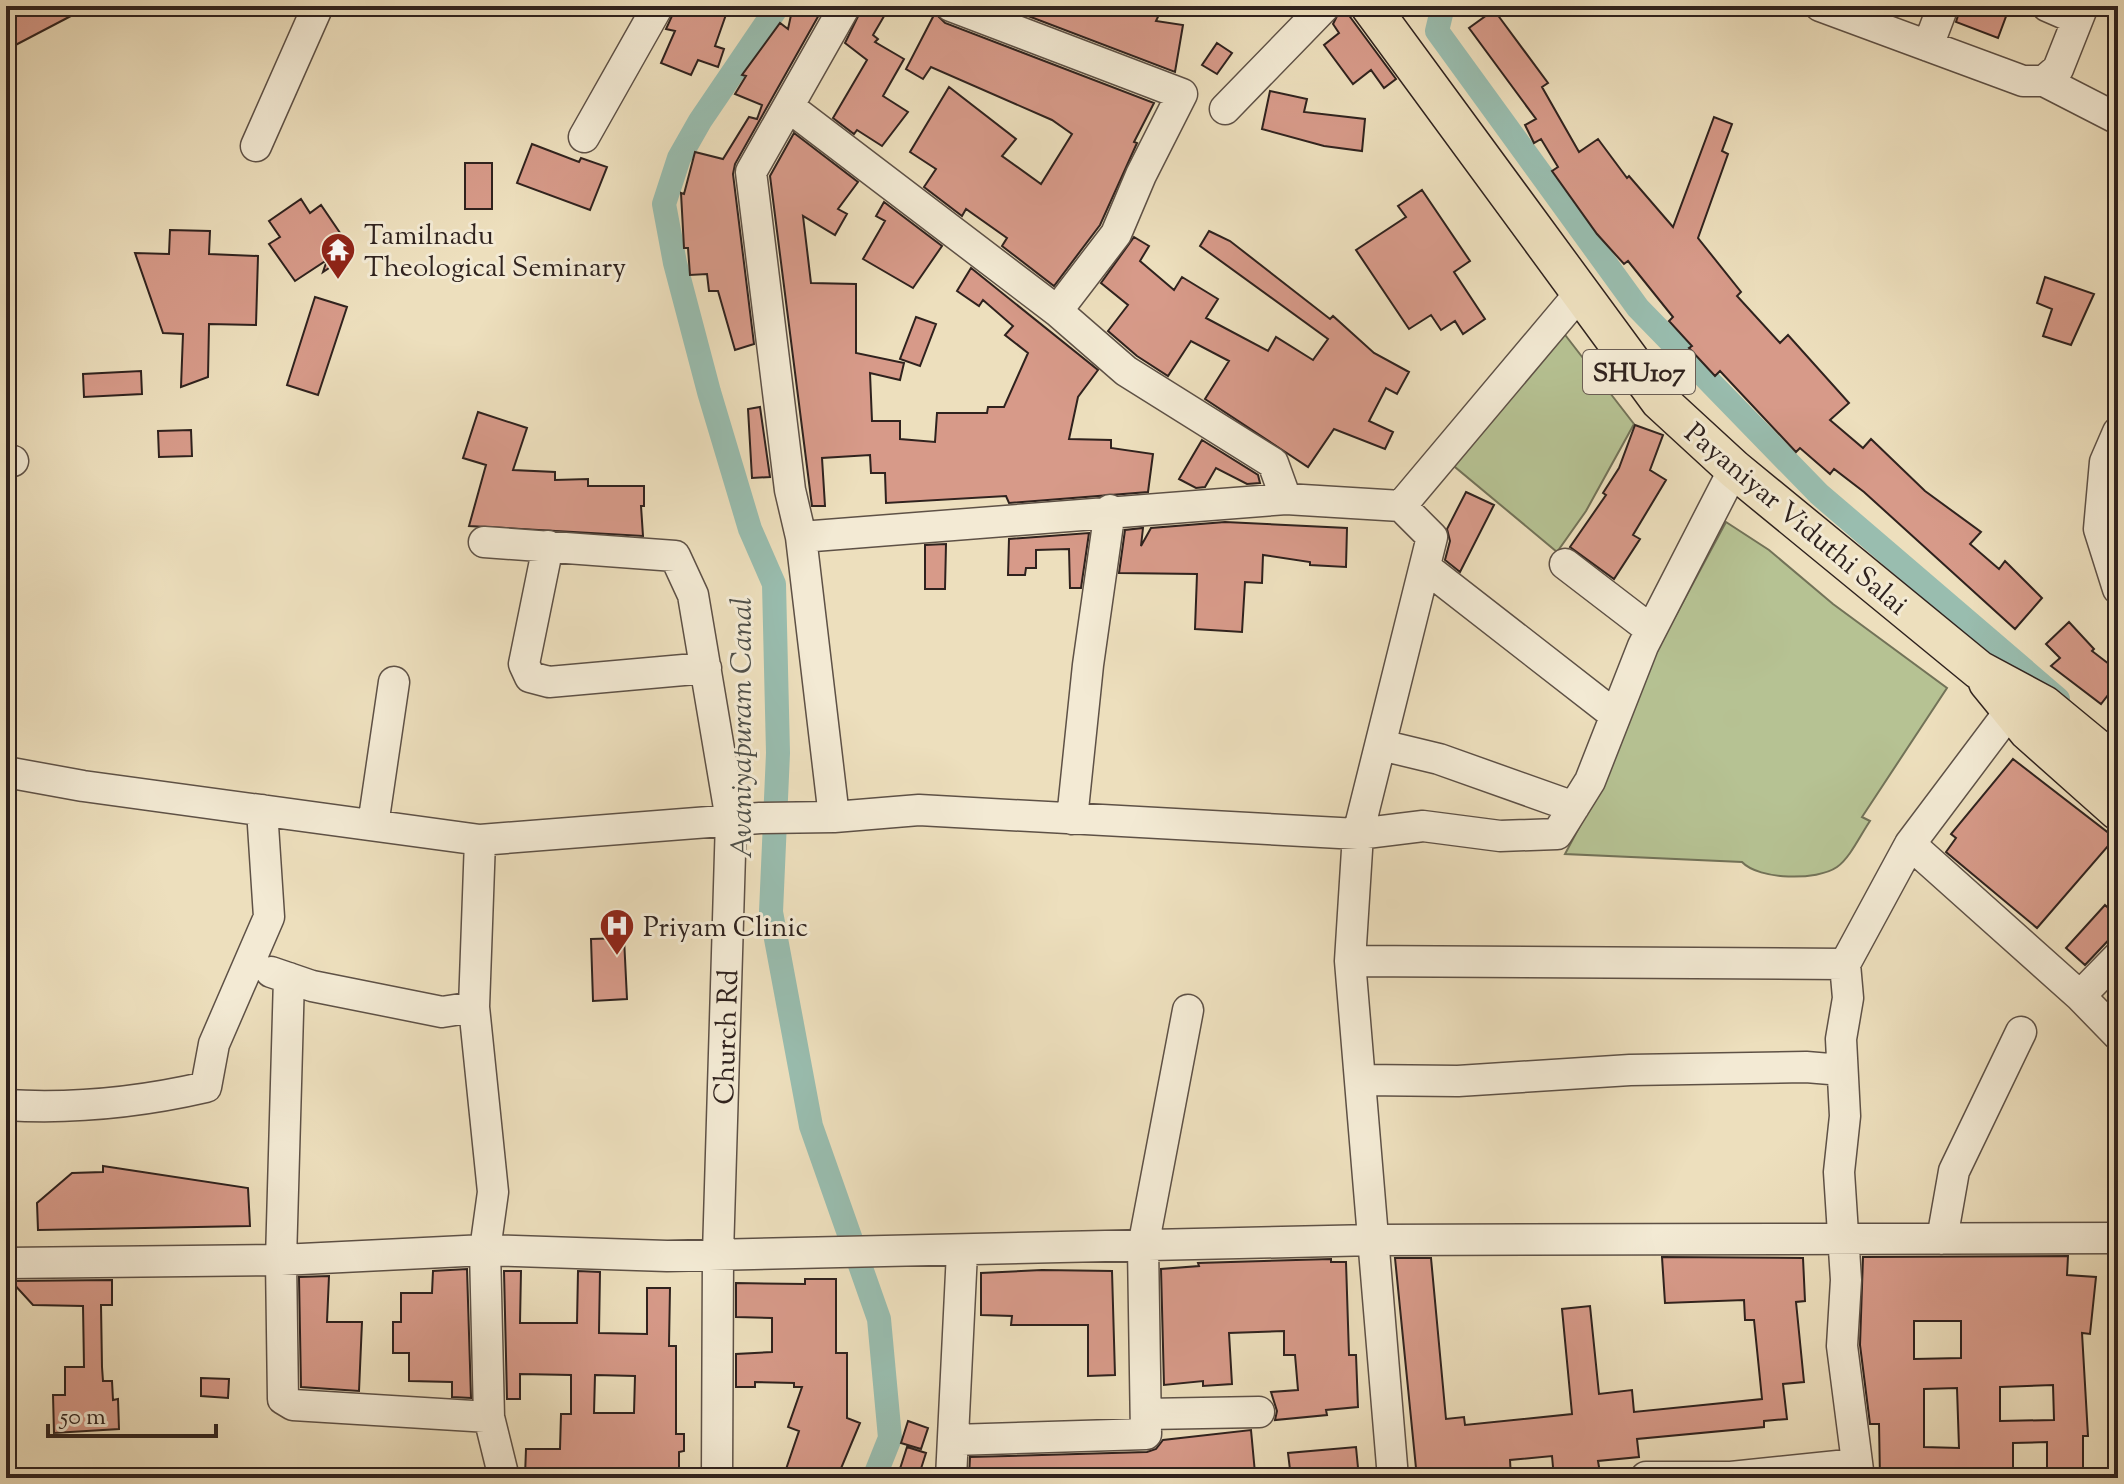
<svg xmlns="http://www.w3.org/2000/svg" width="2124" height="1484" font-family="'Sorts Mill Goudy',serif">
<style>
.green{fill:#b6c293;stroke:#727258;stroke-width:2}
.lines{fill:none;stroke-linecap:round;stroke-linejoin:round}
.canal{stroke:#99bdaf;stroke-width:24}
.building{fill:#d79a89;stroke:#2f221e;stroke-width:2;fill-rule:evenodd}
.minor-casing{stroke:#5e5146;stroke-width:33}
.major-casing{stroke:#2f221e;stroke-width:41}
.minor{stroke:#f3ead4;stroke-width:30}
.major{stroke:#eddfbd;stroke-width:38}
.labels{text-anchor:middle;stroke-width:6;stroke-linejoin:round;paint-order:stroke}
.shield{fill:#f3ead4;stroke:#6a5e55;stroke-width:2}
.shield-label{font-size:26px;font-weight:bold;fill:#2f221e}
.poi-label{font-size:28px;fill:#2f221e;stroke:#f3ead4;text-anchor:start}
.street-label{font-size:28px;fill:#2f221e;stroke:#f3ead4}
.water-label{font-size:30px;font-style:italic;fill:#4f504a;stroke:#f3ead4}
</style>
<rect width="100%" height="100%" fill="#eddfbd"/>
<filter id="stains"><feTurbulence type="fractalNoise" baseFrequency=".0025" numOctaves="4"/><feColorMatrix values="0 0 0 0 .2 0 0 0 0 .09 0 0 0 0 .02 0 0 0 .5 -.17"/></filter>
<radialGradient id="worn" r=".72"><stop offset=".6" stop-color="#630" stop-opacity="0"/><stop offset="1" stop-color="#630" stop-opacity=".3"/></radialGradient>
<path class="green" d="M1559,327L1634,424L1586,511L1557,552L1449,462Z
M1726,522L1769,550L1833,604L1947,688L1862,817L1870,821C1861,834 1850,858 1837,867C1817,881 1759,880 1742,862L1565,854L1591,805L1634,693Z"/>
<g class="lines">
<path class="canal" d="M778,6L700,121L679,158L664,204L675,263L709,392L750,529L774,584L778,753L771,912L811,1126L879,1319L890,1438L874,1478
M1443,6L1437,31L1638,308L1819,494L2058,699"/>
</g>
<path class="building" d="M35,6H90L6,50V21Z
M695,6H729L715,46L724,49L718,67L698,60L691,75L661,63L675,31L666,29L676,7L693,13Z
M793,6H824L735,164L733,174L754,344L735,350L718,291H709L707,274L690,275L688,248H684L681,193L684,194L695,152L723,159L749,117L757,119L762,105L735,94L746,76L742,75L780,23L788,29Z
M863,6H890L873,35L878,39L875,42L904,59L883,96L908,112L882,146L857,130L854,134L833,118L867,60L845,43Z
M1002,6H1163L1156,21L1183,25L1175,72Z
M1342,6L1396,79L1384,88L1371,70L1353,84L1324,45L1339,33L1333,24Z
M1961,6H1994L2008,11L1998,38L1956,22Z
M1494,10L1548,83L1542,87L1579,152L1598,139L1627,178L1629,176L1673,227L1714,117L1732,124L1722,151L1728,154L1698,238L1741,292L1737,296L1780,343L1788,335L1849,403L1830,420L1863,448L1871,439L1925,491L1981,532L1970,544L1999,569L2005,561L2042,598L2015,629L1864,492L1834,469L1830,474L1800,448L1796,452L1720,371L1715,376L1689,348L1692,346L1669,321L1673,317L1628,261L1624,264L1597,234L1552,171L1558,167L1541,139L1534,143L1525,125L1536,119L1469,28Z
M935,13L945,23L1154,103L1134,142L1137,143L1100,225L1054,286L1002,246L1007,238L966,209L962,216L924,187L936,169L910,152L949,87L1016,139L1002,156L1041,184L1072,134L1052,120L931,67L923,79L906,69Z
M1217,43L1232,53L1217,74L1202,65Z
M1270,91L1307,99L1304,112L1365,119L1362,151L1324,146L1262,129Z
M794,133L858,182L838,209L847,214L835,235L803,216L811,283L856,284V353L904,363L900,380L870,373L872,421H900V439L935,442L937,413H987L988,407H1004L1028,353L1005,335L1013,326L983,300L979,306L957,291L971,268L1098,370L1078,397L1069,439L1111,440V448L1153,454L1148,492L1009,503L1006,496L886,503L885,473H871L870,455L822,458L825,506H812L770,176Z
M532,144L579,162L581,158L607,167L590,210L517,183Z
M465,163H492V209H465Z
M1422,190L1470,261L1454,272L1485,319L1463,334L1455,321L1441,330L1431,315L1409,329L1356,250L1406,217L1398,206Z
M301,199L310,213L321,205L353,252L323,272L327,260L295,281L269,244L280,237L269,221Z
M884,202L942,246L913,288L863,259L885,221L876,216Z
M170,230L210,231L209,254L258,256L256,325L209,324L208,377L181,387L183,334L163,333L135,253L169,254Z
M1209,231L1230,241L1330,319L1333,316L1374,353L1409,372L1397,394L1386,388L1369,421L1393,432L1385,449L1334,429L1308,467L1205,399L1229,361L1191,341L1168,376L1137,356L1108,331L1128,305L1101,283L1134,237L1149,246L1140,261L1174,290L1182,277L1218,299L1206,318L1268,351L1276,337L1313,360L1328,339L1200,246Z
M2045,277L2094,294L2071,345L2043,336L2052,309L2037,303Z
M315,297L347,307L318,395L287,385Z
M916,317L936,324L920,366L900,359Z
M141,371L142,394L84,397L83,374Z
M760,407L770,477L752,478L748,409Z
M478,412L527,428L513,470L555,472V480L588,479V486H644V506H641L643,536L469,526L486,465L463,458Z
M1635,425L1663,435L1650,470L1666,480L1633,535L1640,539L1614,579L1570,547L1606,495L1603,493L1619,468Z
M191,430L192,456L159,457L158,431Z
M1202,440L1258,475L1260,483L1247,484L1216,468L1205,487L1196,488L1179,479Z
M1466,492L1494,505L1460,572L1445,560L1450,541L1447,529Z
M1225,522L1347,528L1346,567L1310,565V562L1263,555L1262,583L1245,582L1242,632L1195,629L1197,574L1119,573L1125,530L1143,528L1141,546L1151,528Z
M1089,533L1081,588H1070L1069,549L1036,550V568H1026L1025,575H1008L1009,539Z
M946,544L945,589H925V545Z
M2069,622L2094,649L2092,651L2118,671V682L2101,704L2051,666L2060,658L2046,644Z
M2013,759L2115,838L2037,928L1946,852L1956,838L1951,834Z
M2105,905L2118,917V930L2085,965L2066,948Z
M624,938L627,999L593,1001L591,939Z
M103,1166L248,1188L250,1226L38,1230L37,1203L72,1173L103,1172Z
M2068,1256L2067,1275L2096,1277L2090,1334L2082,1333L2088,1436H2083V1478H2047V1442L2013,1443V1478H1880L1879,1424H1870L1860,1345L1863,1257ZM1914,1321H1961V1358L1914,1359ZM2053,1385L2054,1420L2000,1421V1387ZM1957,1388L1959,1448L1924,1447V1389Z
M1662,1257L1803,1258L1805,1301L1796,1302L1804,1382L1783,1384L1787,1419L1764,1421V1427L1637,1439L1639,1457L1598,1461L1600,1473L1576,1478H1554L1552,1456L1510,1460L1511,1478H1417L1395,1258H1431L1446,1419L1464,1417L1465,1425L1572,1414L1562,1309L1590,1306L1599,1394L1632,1390L1634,1412L1762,1399L1754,1320H1745L1744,1300L1665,1303Z
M1331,1259V1262H1346L1349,1355H1356L1358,1407L1326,1410L1327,1415L1275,1420L1277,1411L1271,1392L1298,1390L1295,1355H1284V1331L1229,1333L1232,1384L1203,1386V1381L1164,1385L1161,1269L1199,1266L1198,1263Z
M467,1269L471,1398L452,1397V1382L409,1381V1353H393V1322H401V1293H432L433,1271Z
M1042,1270L1112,1271L1115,1375L1088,1376V1325H1011L1012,1316L981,1315V1273Z
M504,1271H521L520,1323H577L578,1271L600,1272L599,1333L647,1334V1288H670L669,1346H676V1434H684V1451L679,1452V1478L525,1476L526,1449H560L561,1414H571V1375L520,1374V1399H507ZM595,1375L635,1376L634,1413H594Z
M329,1276L327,1322H362L359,1391L301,1387L299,1277Z
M805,1279H836V1353H847V1418L860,1423L837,1478H783L799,1431L788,1427L802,1387H794V1383L755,1382V1387H736V1354L772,1352V1318L736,1317V1283L805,1284Z
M112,1280V1305H101L102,1367L103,1381H112L113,1400L118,1399L119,1429L54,1433L53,1395H65V1367H84L83,1306L33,1305L11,1281Z
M201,1378L229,1379L228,1398L201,1396Z
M908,1421L928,1428L921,1449L901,1443Z
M1251,1430L1255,1473L1196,1478H969L970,1457L1147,1452L1156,1449L1163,1440Z
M907,1447L926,1453L918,1478H897Z
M1356,1447L1359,1478H1291L1288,1453Z"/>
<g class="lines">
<defs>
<path id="minor" d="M951,6L1182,94L1141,175L1116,234L1057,311
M1820,6L2023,81H2044L2058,69L2083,6
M2047,6L2077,19
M1928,46L1943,6
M2044,81L2118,119
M789,107L1057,311L1126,371L1273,463L1286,499L1401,506
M1225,109L1325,6
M584,137L658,6
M256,146L318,6
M2118,432L2105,462L2099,529L2118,589
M6,459L13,461
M801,537L1286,499
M484,542L675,556L693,595L731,820L718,1254L717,1478
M548,546L524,664L530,677L549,682L706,668
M1565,564L1651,630
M1425,567L1615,715
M1381,745L1439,759L1574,807
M6,772L83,786L480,840L760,818L834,817L919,810L1358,834L1423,826L1500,836L1557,834L1590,781L1643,646L1734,469
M834,817L801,537L790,490L751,172L845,6
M1072,819L1088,665L1110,510
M373,825L394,682
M1910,844L2080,996L2118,1035
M1350,961L1845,964L1910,844L2022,695
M1845,964L1848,998L1841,1039L1845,1116L1839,1172L1846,1280L1842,1346L1859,1478
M271,972L312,986L442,1012L474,1007
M289,978L281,1260L283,1399L293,1405L489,1417L485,1250L493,1192L474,1007L480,840
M2080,996L2118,957
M1361,1080L1458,1081L1630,1070L1806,1067L1842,1070
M6,1105C72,1109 141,1102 206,1087L214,1044L269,917L262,810
M1942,1239L1954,1171L2021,1032
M6,1263L281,1260L485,1250L667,1256L1375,1240L2118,1238
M1146,1414L1259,1412
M489,1417L504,1478
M953,1440L1146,1434L1143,1247L1188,1010
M1646,1477H1731L1857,1464
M951,1478L962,1252
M1393,1478L1350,961L1358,834L1432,537L1401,506L1581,292"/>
<path id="major" d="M1370,6L1660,401L1734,469L1979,670L2044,705L2118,766
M1988,682L2028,731L2118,811"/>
</defs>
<use href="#minor" class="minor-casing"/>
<use href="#major" class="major-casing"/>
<use href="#minor" class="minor"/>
<use href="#major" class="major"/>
</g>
<defs>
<symbol id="temple-pin" viewBox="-11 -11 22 30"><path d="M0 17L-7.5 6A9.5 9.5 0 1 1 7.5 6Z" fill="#8f2418" stroke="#f3ead4"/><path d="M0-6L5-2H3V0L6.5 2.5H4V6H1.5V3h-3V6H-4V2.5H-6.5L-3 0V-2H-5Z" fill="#fff"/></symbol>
<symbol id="hospital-pin" viewBox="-11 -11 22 30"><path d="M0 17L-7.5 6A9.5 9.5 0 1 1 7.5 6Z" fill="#8f2418" stroke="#f3ead4"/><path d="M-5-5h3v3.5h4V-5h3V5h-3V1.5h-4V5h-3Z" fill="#fff"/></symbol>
</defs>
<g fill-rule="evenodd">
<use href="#temple-pin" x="318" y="230" width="40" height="54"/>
<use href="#hospital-pin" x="597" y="906" width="40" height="54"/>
</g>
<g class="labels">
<rect class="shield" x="1583" y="350" width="112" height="44" rx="6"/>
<g class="shield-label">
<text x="1639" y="381">SHU107</text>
</g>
<g class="poi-label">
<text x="364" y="244">Tamilnadu<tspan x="364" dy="32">Theological Seminary</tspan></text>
<text x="643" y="936">Priyam Clinic</text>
</g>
<g class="street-label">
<text transform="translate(1797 518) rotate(40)" y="10">Payaniyar Viduthi Salai</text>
<text transform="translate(725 1037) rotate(-88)" y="10">Church Rd</text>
</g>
<g class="water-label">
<text transform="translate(741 728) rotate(-90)" y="10">Avaniyapuram Canal</text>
</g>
</g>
<rect width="2124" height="1484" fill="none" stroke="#eddfbd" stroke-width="32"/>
<rect x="8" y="8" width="2108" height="1468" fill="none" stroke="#2f221e" stroke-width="4"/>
<rect x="16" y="16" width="2092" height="1452" fill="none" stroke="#2f221e" stroke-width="2"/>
<path d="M48 1424v12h168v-12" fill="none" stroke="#2f221e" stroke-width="4"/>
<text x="60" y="1424" font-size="24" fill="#2f221e" stroke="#f3ead4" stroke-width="6" paint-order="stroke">50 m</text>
<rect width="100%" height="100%" filter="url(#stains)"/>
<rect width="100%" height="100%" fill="url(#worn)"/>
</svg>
